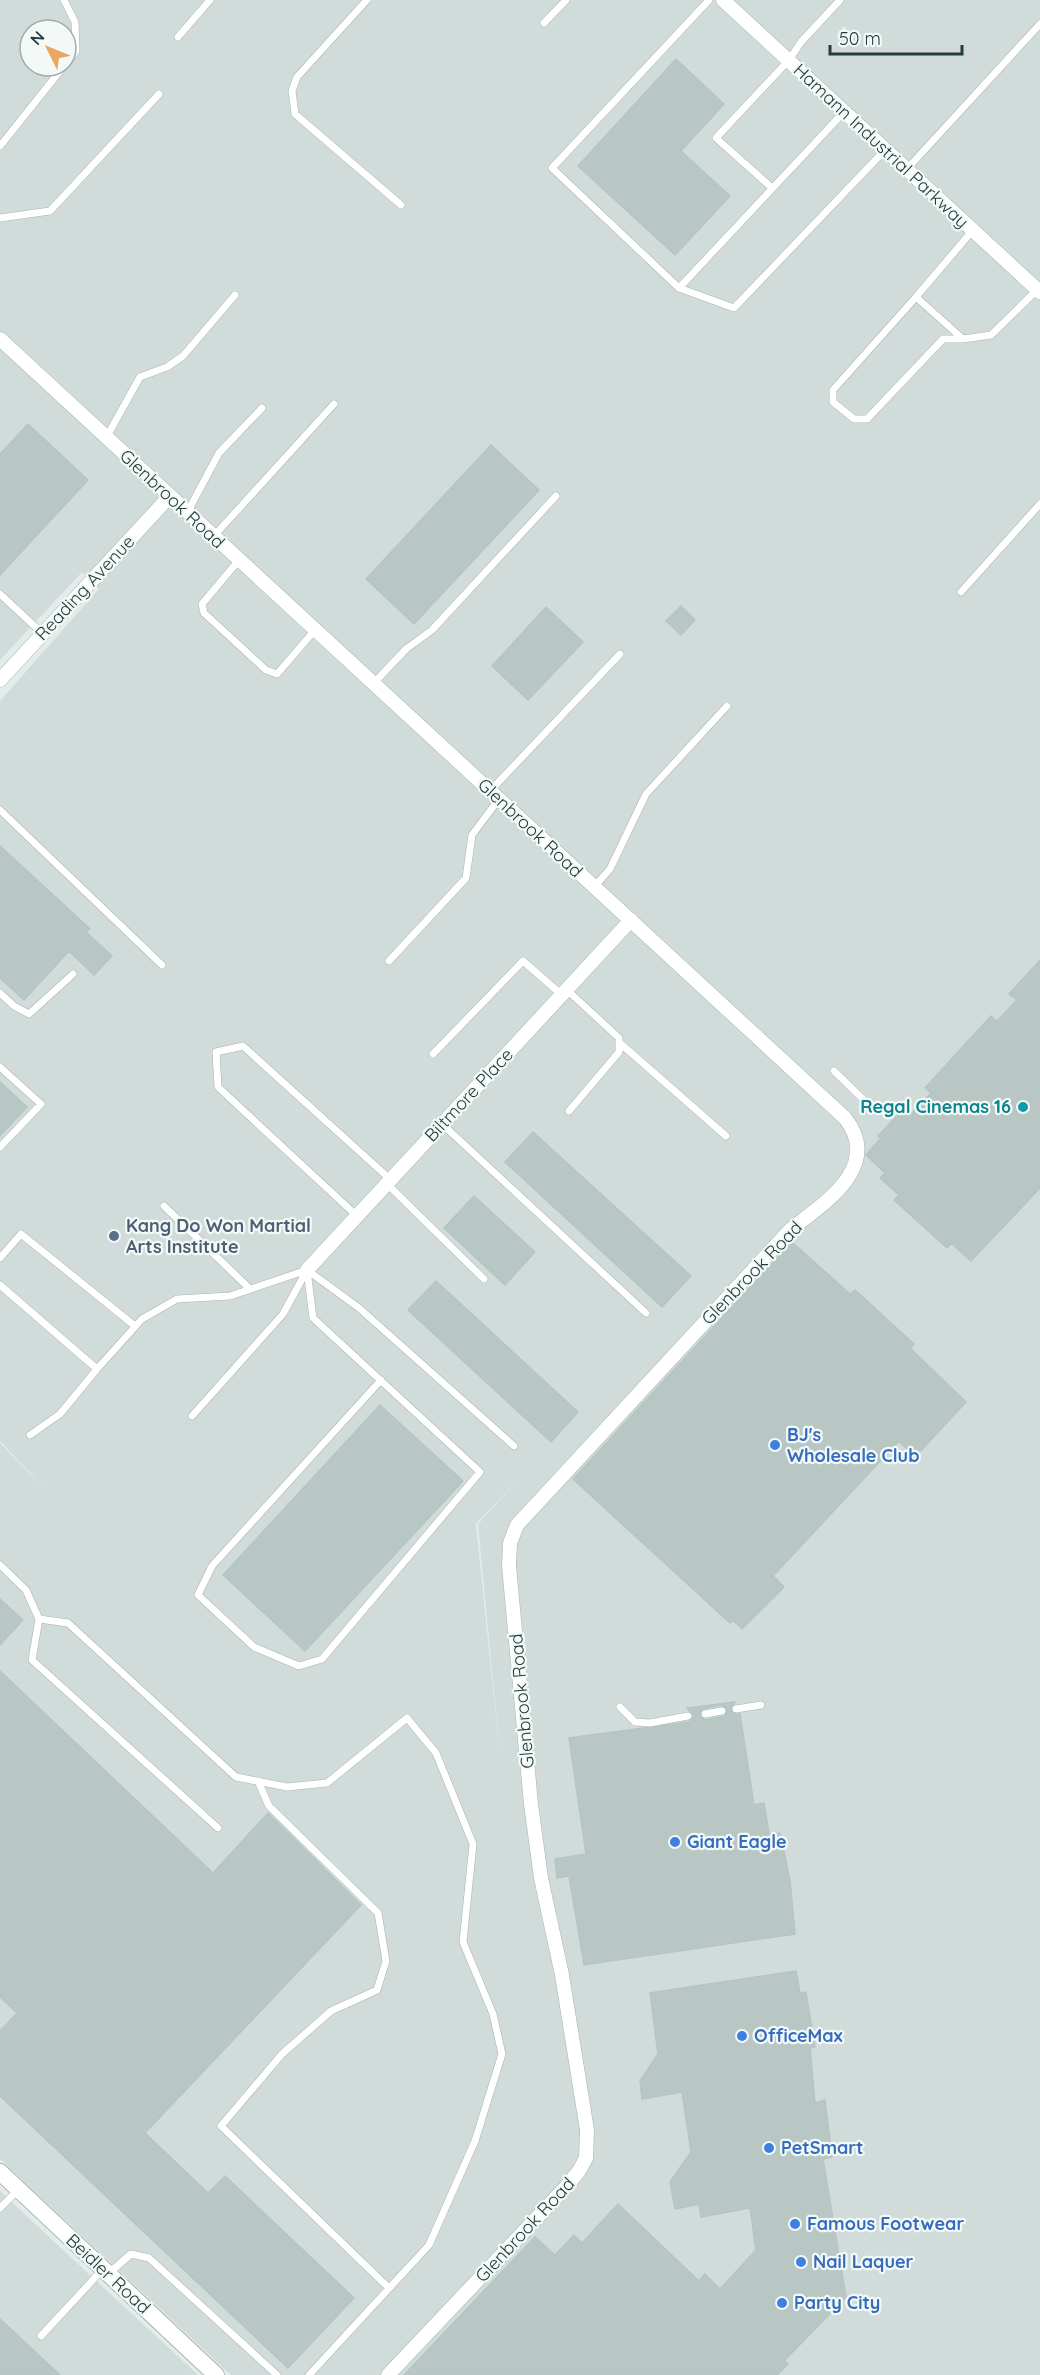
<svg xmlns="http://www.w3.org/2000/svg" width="1040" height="2375" font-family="Quicksand,sans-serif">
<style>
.built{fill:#d1dcda;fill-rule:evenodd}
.building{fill:#b8c7c4;stroke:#b5c5c3;stroke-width:1.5;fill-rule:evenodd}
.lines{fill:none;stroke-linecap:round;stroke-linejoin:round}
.service-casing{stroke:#a6b4b2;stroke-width:8}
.minor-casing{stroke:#a6b4b2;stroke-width:15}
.tertiary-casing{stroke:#a6b4b2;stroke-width:18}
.service{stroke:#fff;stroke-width:7}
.minor{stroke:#fff;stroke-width:14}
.tertiary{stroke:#fff;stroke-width:16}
.culture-dot{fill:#0f9aa8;stroke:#f3f9f7;stroke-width:2}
.service-dot{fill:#5c6f8a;stroke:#f3f9f7;stroke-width:2}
.shop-dot{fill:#3f7fe0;stroke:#f3f9f7;stroke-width:2}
.labels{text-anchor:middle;stroke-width:4.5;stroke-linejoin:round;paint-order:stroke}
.street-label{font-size:18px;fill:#233c3c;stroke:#f3f9f7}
.culture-label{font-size:18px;font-weight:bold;fill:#0d838f;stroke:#f3f9f7;text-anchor:end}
.service-label{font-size:18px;font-weight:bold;fill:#4e5e75;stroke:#f3f9f7;text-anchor:start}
.shop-label{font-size:18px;font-weight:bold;fill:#366cbe;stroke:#f3f9f7;text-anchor:start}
</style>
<rect width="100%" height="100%" fill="#e3ecea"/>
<path class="built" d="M0,0H1040V2375H231L0,2159V1443L51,1495L0,1441V701L99,589L82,572L0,660ZM30,30H66V66H30ZM524,1473L478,1524L501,1766L476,1524Z
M0,2191L64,2251L198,2375H0Z"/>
<path class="building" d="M676,59L724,104L681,151L730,196L675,255L578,166Z
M28,424L88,480L0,575V454Z
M491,445L539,490L414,624L366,579Z
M681,606L695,620L681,635L666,621Z
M546,607L583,642L528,700L492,666Z
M0,846L90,929L86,932L112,956L94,975L69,951L24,1000L0,978Z
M1040,960V1188L971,1261L951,1243L947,1248L894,1200L899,1195L880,1178L885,1173L866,1155L881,1138L878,1136L905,1107L912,1113L931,1093L925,1088L991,1016L997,1021L1017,1000L1009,994Z
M0,1082L27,1107L0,1136Z
M533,1132L691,1276L662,1307L505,1162Z
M474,1196L535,1252L505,1285L444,1228Z
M792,1242L850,1294L855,1290L914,1344L910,1348L966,1402L915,1457L899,1441L773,1576L784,1587L742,1629L733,1620L730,1623L573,1479Z
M436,1281L578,1412L551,1442L408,1310Z
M380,1405L463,1481L305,1651L223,1575Z
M0,1599L23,1620L0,1645Z
M0,1671L213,1873L268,1813L361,1905L145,2133L208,2193L225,2176L354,2298L288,2368L0,2096V2031L17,2013L0,1997Z
M735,1702L731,1710L733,1714H740L754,1805L764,1803L769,1834L780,1833L790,1880L795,1934L584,1965L569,1876L557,1878L555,1859L586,1854L569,1738L689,1722L694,1716L687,1708ZM721,1705L727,1709L725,1716L706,1720L700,1717L702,1709Z
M796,1971L800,1993L806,1992L815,2047L810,2048L815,2103L825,2100L832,2157L823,2159L846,2297L784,2361L788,2364L777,2375H404L535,2237L555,2255L574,2235L582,2243L618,2204L699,2281L705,2274L720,2289L756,2250L750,2208L701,2217L699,2204L675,2209L670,2182L691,2152L682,2092L642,2099L640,2081L658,2054L650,1993Z
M0,2319L60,2375H0Z"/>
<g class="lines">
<defs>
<path id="service" d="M64,0L75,22L76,51L66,64
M367,0L297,77L292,91L295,114L401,205
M709,0L552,168L679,288L844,112
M544,23L566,0
M178,37L210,0
M0,146L64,66
M907,169L1040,24
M771,187L716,138L789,60L801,42L840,0
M0,218L50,211L159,94
M973,230L916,297L963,339L991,335L1039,288
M679,288L734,308L886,149
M916,297L833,390V402L854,419H867L943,339H963
M106,438L140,377L167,367L183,356L235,295
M187,513L219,453L262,408
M213,537L334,404
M239,560L202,604L204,613L266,670L277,674L315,630
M961,592L1040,504
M0,594L43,634
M373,684L406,649L432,630L556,496
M490,791L620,654
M0,810L162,965
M594,887L610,869L646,794L727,706
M389,961L466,878L472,835L499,799
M567,990L619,1038V1052L569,1111
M0,993L14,1006L29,1014L73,974
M621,1044L726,1136
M433,1054L523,961L562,995
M0,1067L41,1104L0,1147
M834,1071L869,1105
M442,1124L646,1313
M387,1184L484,1279
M164,1206L250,1289
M357,1216L218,1087L216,1052L243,1046L391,1180
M0,1258L21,1234L135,1326
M307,1270L313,1318L480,1472L322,1659L299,1666L254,1647L198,1595L212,1566L381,1380
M307,1270L359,1308L514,1446
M0,1285L97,1369L142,1319L177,1299L230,1296L307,1270
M192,1416L283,1314L307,1270
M30,1435L60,1414L97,1369
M0,1565L26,1590L39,1619L32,1660L218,1828
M39,1619L68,1623L236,1777L287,1787L327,1783L407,1718L436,1753L473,1844L463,1942L493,2014L502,2054L475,2141L429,2245L309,2375
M620,1707L635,1722L650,1723L688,1716
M736,1709L761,1705
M705,1714L722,1711
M258,1781L269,1806L378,1913L386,1961L377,1990L331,2011L282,2054L221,2126L389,2288
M0,2208L18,2190
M108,2274L131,2254L149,2258L277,2375
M41,2336L103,2269"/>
<path id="minor" d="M723,0L1040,292
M0,339L845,1118C883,1166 825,1203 791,1229L517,1525L510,1543L509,1566L531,1804L541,1878L562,1975L587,2130L586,2158L579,2171L565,2188L388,2375
M0,680L169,497
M307,1270L631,920"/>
<path id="tertiary" d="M0,2172L216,2375"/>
</defs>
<use href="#service" class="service-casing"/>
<use href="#minor" class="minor-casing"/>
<use href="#tertiary" class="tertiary-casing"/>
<use href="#service" class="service"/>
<use href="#minor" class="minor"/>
<use href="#tertiary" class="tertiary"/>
</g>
<circle class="culture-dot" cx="1023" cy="1107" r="6"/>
<circle class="service-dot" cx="114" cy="1236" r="6"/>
<g class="shop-dot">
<circle cx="775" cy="1445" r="6"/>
<circle cx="675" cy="1842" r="6"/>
<circle cx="742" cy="2036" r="6"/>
<circle cx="769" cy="2148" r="6"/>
<circle cx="795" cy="2224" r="6"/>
<circle cx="801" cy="2262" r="6"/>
<circle cx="782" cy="2303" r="6"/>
</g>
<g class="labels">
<g class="street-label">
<text transform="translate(881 146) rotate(43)" y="6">Hamann Industrial Parkway</text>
<text transform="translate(172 499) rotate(43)" y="6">Glenbrook Road</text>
<text transform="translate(85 588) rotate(-47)" y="6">Reading Avenue</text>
<text transform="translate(530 828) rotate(43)" y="6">Glenbrook Road</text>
<text transform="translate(469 1095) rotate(-47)" y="6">Biltmore Place</text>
<text transform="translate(752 1273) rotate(-46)" y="6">Glenbrook Road</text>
<text transform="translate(522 1701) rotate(-95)" y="6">Glenbrook Road</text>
<text transform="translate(525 2230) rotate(-47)" y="6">Glenbrook Road</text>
<text transform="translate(108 2274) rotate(43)" y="6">Beidler Road</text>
</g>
<g class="culture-label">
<text x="1011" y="1113">Regal Cinemas 16</text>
</g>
<g class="service-label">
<text x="126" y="1232">Kang Do Won Martial<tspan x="126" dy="21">Arts Institute</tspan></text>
</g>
<g class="shop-label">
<text x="787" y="1441">BJ's<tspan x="787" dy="21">Wholesale Club</tspan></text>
<text x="687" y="1848">Giant Eagle</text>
<text x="754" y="2042">OfficeMax</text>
<text x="781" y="2154">PetSmart</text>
<text x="807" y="2230">Famous Footwear</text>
<text x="813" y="2268">Nail Laquer</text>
<text x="794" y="2309">Party City</text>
</g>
</g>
<g transform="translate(48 48) rotate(313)"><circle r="28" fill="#f3f9f7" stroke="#a0adac" stroke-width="1.5"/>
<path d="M0-4.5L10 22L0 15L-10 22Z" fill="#eba761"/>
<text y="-9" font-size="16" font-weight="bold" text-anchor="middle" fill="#233c3c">N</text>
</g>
<path d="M830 45v9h132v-9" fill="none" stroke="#233c3c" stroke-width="3"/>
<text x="839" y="45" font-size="18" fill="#233c3c" stroke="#f3f9f7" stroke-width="4.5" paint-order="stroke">50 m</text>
</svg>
